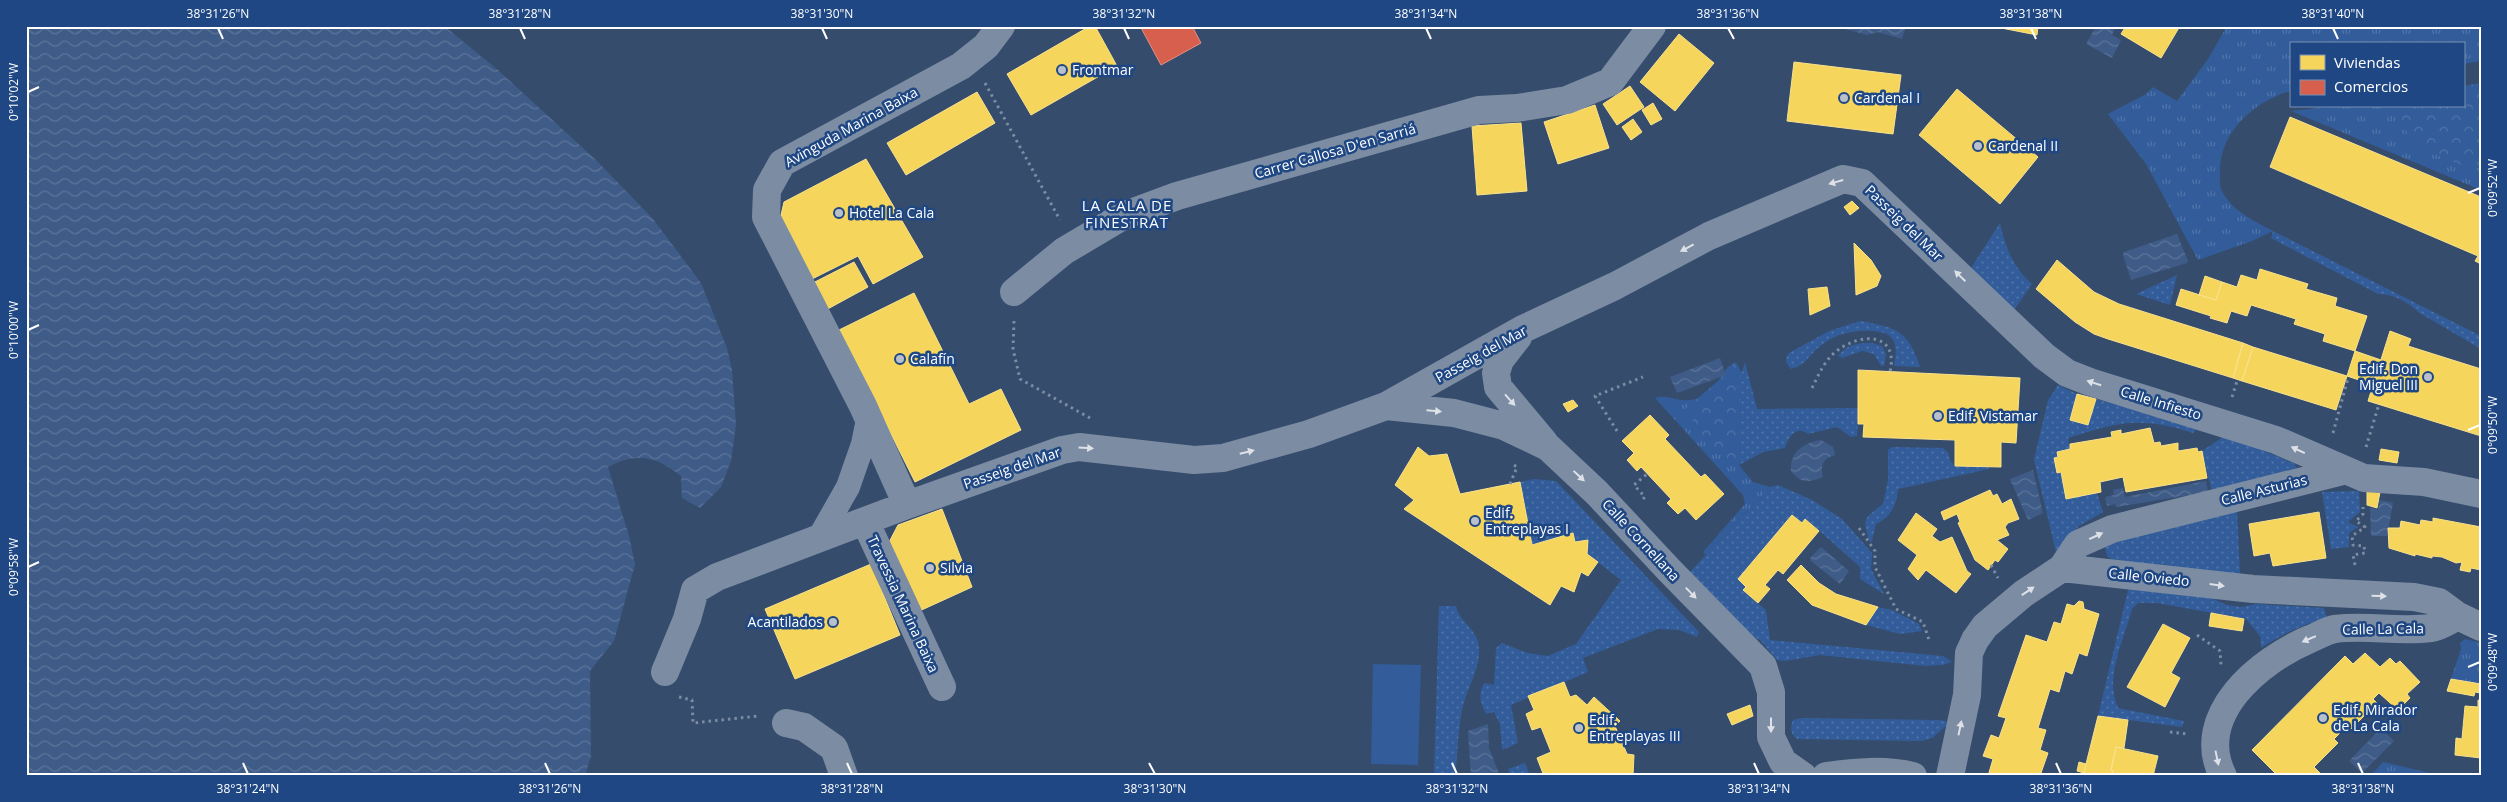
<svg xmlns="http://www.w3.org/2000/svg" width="2507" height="802" font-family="'Open Sans',sans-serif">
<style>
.grass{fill:url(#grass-tufts)}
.forest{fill:url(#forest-crowns)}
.garden{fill:url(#garden-dots)}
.pitch{fill:#325d9a}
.water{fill:url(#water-waves)}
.homes{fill:#f6d55c;stroke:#f9e28d}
.shops{fill:#d6604d;stroke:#e29082}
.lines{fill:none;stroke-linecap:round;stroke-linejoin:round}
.path{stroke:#7b8ca3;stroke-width:3;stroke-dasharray:2.5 4;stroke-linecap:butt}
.pedestrian{stroke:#7b8ca3;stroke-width:24}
.minor{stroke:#7b8ca3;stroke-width:28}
.oneway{fill:#dee2e8}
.ticks{fill:none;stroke:#fff;stroke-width:2}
.poi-dot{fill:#b8c0cc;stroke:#1e4784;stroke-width:2}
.labels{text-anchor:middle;stroke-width:5;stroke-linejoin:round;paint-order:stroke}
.poi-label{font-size:14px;fill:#fff;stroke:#1e4784;text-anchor:start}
.street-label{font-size:14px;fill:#fff;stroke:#1e4784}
.neighbourhood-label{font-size:15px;letter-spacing:1px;fill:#fff;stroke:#1e4784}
.neatline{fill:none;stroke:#fff;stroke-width:2}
.ticks-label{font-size:12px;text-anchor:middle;fill:#fff}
</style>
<defs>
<pattern id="grass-tufts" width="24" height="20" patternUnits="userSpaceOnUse" patternTransform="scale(1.25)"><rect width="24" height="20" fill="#325d9a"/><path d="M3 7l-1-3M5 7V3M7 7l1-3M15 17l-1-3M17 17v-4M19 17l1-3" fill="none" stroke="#5175a9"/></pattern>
<pattern id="forest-crowns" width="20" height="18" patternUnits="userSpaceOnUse" patternTransform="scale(1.25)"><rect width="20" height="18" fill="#325d9a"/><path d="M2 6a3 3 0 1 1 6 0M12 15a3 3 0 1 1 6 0" fill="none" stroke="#5175a9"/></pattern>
<pattern id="garden-dots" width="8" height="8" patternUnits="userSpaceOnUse" patternTransform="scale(1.25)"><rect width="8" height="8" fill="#325d9a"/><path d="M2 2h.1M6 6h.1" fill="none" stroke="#5175a9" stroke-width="1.8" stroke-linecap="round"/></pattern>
<pattern id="water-waves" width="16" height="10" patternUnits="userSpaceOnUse" patternTransform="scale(1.25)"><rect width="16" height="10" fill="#3f5c88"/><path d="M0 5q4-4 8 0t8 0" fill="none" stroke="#5c749a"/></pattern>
</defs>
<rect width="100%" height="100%" fill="#354c6d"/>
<path class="grass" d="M2227,26H2481V61L2463,64V44H2291V91C2256,100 2219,132 2220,172C2220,178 2219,186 2222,191C2232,211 2254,221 2273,231L2252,241L2198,260L2146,164L2108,114L2146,94L2153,87L2177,101L2208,59Z
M2481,89V190L2291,111L2335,106H2463Z
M1737,387L1739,465L1753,482L1770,487L1706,555L1703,552L1745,504L1743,495L1655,398C1667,394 1677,402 1690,400C1706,398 1722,392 1737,387Z
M2465,639L2481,643V684L2451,679L2461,649L2460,643Z
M2383,762L2442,776H2370Z"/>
<path class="forest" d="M2481,83V168L2465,167L2416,146L2395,113L2400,106H2463V86Z
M1736,362L1748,385L1751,456L1736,464C1710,453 1699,432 1686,408L1718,381L1728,367Z"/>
<path class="garden" d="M2000,223C2005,247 2013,267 2032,284L2014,310L1971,268Z
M2273,231L2481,336V349L2418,312C2409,302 2391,293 2378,294L2271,238Z
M2177,275L2170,305L2136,294Z
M1860,321C1896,327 1909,331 1920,367L1894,366C1897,351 1898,335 1880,332C1860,328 1833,333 1818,348C1808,357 1804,366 1791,369C1786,363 1784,360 1789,353L1829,331Z
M1872,343L1882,346L1886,354L1884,366H1881L1874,354L1862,351L1842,358L1838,356C1847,344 1858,343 1872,343Z
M1745,362L1757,409L1859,408L1857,436L1851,437L1837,427L1808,434C1797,425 1788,437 1785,448L1763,452L1739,465V415L1741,388L1737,387Z
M2058,385L2077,394L2070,420L2088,425L2096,399L2117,405L2135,407L2199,426L2193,433C2139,416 2120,422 2068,438L2070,449L2058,452V457L2054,459L2056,473L2061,472L2097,493L2103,512L2079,526L2056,552L2034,460L2048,400Z
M2226,435L2295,464L2297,470L2212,492L2202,451Z
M1892,447L1943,448L1948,452L1951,462L1955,466L1988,467L1989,469L1898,489C1897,505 1891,517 1876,524L1872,541L1870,542C1861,516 1865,519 1883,504L1888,480V450Z
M1534,479L1556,481L1699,632L1697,637L1679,630L1658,629L1583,658L1588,672L1511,705L1518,743L1502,750L1500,724L1494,712L1486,714C1480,702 1478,696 1484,683L1494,685L1496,648L1502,643L1527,653L1548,656L1576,644L1621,580L1587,554L1588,540L1575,542L1573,533L1532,545L1520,482Z
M1778,485L1812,500L1842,519L1872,553L1871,569L1884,594L1860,579V567L1806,519L1802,523L1792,515L1738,579L1746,587L1743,591L1766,610L1770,640L1943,656L1952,662L1943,665L1926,666L1820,655L1785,661L1777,660L1761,641L1751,635L1689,573L1770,487Z
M2359,491L2360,512L2348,522L2358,527L2349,533V547L2331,549L2322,492Z
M2237,507L2240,575L2117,563L2107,556L2105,548L2111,541Z
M2129,586L2202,594L2227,605L2241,607L2256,604L2324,608L2327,618C2302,624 2282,635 2261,648L2260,636L2246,619L2157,603H2138L2132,609C2124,640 2104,677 2118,708L2184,721L2182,727L2098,716Z
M1439,606H1456C1459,621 1474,627 1478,642C1484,664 1466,688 1462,710C1458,731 1458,754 1455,776H1434Z
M1878,607L1892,610L1919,624L1922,631L1900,634L1866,625Z
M1802,718L1940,720L1946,721L1947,725L1932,738L1921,741L1797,739C1790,733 1790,728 1793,720Z
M1525,763L1530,776H1510L1508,769Z"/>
<path class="pitch" d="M1373,664L1421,665L1418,765L1371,764Z"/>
<path class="water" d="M26,26H444L498,70L596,160L653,219L701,283L727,348L732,370L736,425L731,461L721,487L700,508L682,498L681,476C657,456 636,452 608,467L629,536L635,564L614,641L590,671L591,756L585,776H26Z
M1906,26L1902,39L1878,32L1867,35L1839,27Z
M2096,26H2116L2112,35L2121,40L2112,58L2086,44Z
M2177,234L2188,261L2187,263L2131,280L2123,255L2124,252Z
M1720,358L1726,375L1677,393L1670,377Z
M1821,440L1833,447L1835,455C1823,458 1820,465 1823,477C1809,483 1801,484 1791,471C1790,452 1803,443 1821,440Z
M2033,470L2043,513L2028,520L2010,479Z
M2206,481L2208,492L2116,507L2115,504L2107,506L2105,497L2114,495L2113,490L2123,488L2125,497Z
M2380,500L2393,503L2387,536H2371L2370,508L2378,510Z
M1821,547L1849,571L1840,584L1811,561L1810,558Z
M1488,724L1489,748L1500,776H1471L1468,731Z
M2381,728L2394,741L2362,773L2349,761Z"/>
<path class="homes" d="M1090,26H1095L1117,66L1031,115L1007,74Z
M1991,26H2038L2037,35Z
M2126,26H2180L2161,58L2121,34Z
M1679,34L1714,63L1675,111L1640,82Z
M1794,62L1901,75L1893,134L1787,121Z
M1630,86L1644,107L1617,125L1603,104Z
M1957,89L2038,157L2000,204L1919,135Z
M977,92L995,123L906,175L887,143Z
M1653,103L1662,119L1651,125L1642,110Z
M1595,105L1609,148L1558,164L1544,122Z
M2290,117L2481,197V264L2475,261L2478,256L2270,167Z
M1633,119L1642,132L1631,140L1622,127Z
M1521,123L1527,191L1477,195L1472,126Z
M866,159L923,257L873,284L858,256L808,281L779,224L784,202Z
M1852,201L1859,208L1850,215L1844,207Z
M1854,243L1871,260L1881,276L1877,286L1856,295Z
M2057,260L2094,292L2119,304L2243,343L2233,378L2108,339L2094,334L2075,322L2036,289Z
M854,262L868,287L824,311L809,285Z
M2260,269L2308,284L2306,289L2337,298L2335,306L2367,316L2355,351L2323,341L2325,334L2294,324L2296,319L2251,305L2247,316L2231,311L2227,323L2210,318L2211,316L2176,305L2181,289L2216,300L2222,282L2237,287L2241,275L2257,280Z
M2205,276L2222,282L2216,300L2199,295Z
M1827,287L1830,306L1810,315L1808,289Z
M914,293L969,404L1001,389L1021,430L915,482L839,330Z
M2390,331L2411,339L2408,346L2481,369V436L2368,401Z
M2243,343L2253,347L2242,381L2233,378Z
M2253,347L2347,376L2336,410L2242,381Z
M2355,351L2381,360L2374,385L2347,376Z
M1858,370L2020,378L2016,443L2001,442V467L1955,466V440L1863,437L1864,424H1858Z
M2077,394L2096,399L2088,425L2070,420Z
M1573,400L1578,406L1568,412L1563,404Z
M1650,415L1669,435L1665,439L1701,477L1705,474L1724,494L1696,520L1685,508L1678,514L1667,503L1671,499L1641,467L1637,471L1627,460L1634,453L1622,441Z
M2150,428L2154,443L2160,442L2161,446L2178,443V451L2197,448L2198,452L2202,451L2207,478L2126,492L2123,477L2100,482L2101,492L2066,499L2061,472L2057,473L2054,458L2058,457L2057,452L2070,449V444L2112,437L2111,432L2121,430V434Z
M1418,447L1429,456L1447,454L1460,494L1520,482L1532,545L1573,533L1575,542L1588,540L1587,554L1598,562L1588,576L1581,572L1574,592L1561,586L1550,605L1404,509L1414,500L1395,485Z
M2381,449L2399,452L2397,463L2379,460Z
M1990,490L1993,496L1997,494L2002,504L2011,499L2019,519L2008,523L2005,527L2009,535L1997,540L2008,549L1998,562L1995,560L1988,570L1975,560L1958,523L1960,522L1957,514L1944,520L1941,512Z
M2367,490L2380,492L2377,508L2367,505Z
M942,509L972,587L915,613L886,548L898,525Z
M2319,512L2326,558L2273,566L2270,553L2254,556L2249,524Z
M1916,513L1937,529L1932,536L1940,542L1952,537L1967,571L1971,574L1956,593L1926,570L1918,580L1908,569L1917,555L1898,540Z
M1792,515L1802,523L1805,519L1819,531L1783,574L1778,570L1765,585L1770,589L1758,603L1743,590L1746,587L1738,579Z
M2433,518L2481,527V570L2471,568L2470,572L2460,570L2462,562L2456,563L2442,557L2432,556V558L2415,554V556L2389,548L2388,528H2400L2401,521L2420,525L2421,520L2433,522Z
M871,564L900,635L795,679L765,609Z
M1801,565L1819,583L1836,594L1878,607L1866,625L1812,605L1787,580Z
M2079,601L2083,602L2084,609L2099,614L2087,656L2079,653L2072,674L2065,671L2059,692L2050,689L2038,728L2046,730L2040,750L2048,753L2041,773L2048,776H1988L1993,759L1983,756L1991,735L1999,738L2006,718L1998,716L2026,635L2047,642L2054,622L2061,624L2067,604L2074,606Z
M2211,613L2244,619L2242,631L2209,626Z
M2163,624L2190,638L2171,673L2180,678L2165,707L2127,687Z
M2365,653L2380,667L2390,658L2396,664L2400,661L2420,682L2407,694L2410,698L2398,710L2379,693L2373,699L2377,703L2351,729L2347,726L2334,739L2338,743L2314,767L2323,776H2278L2252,750L2345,656L2353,664Z
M2451,679L2481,684V693L2475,692L2474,696L2447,691Z
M1564,682L1570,697L1576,695L1587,705L1594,697L1620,721L1615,726L1627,754L1634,755L1633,776H1544L1537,758L1551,752L1541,727L1532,730L1526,714L1534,710L1528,696Z
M2478,700L2481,701V758L2455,755L2456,738L2462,739L2465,706L2478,707Z
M1750,705L1753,716L1732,725L1727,714Z
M2098,716L2128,720L2124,748L2116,747L2111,770L2113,771L2112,776H2083Z
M2116,747L2158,756L2153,776H2112L2113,771L2111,770Z
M2079,762L2086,764L2084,773L2077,771Z"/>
<path class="shops" d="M1140,26H1192L1201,43L1161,65Z"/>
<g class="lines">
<path class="path" d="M985,83L1060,220
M1014,321L1013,349L1020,379L1090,418
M1812,388C1819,374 1825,359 1838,350C1862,332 1899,333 1890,372
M2232,397L2237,381
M1617,431L1595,396L1643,377
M2333,433L2348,378
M2366,447L2379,404
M1510,484L1517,467L1514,465
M1643,499L1645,497L1634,485L1647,474
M1859,528L1875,551V567L1896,609L1923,622L1930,643
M1991,565L1998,578
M2355,565L2353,555L2365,553L2364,546L2353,545L2352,536L2365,527L2356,521L2363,514V507
M2197,635L2220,651L2221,665
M679,697L692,700L693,723L758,716
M2170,732L2188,734"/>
<path class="pedestrian" d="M819,538L848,487L863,444L868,419"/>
<path class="minor" d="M1014,292L1064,251L1123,216L1177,196L1479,110L1517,108L1567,100L1610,82L1652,26
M1518,337L1500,360L1496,373L1498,387L1544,442
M1386,406L1454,413L1504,426L1548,447L1597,493L1670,571L1763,666L1771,692V737L1783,762L1803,776
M907,505L863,406L766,217L767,190L782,163L961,66L986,46L1001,26
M865,521L942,687
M2062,568L2078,544L2112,529L2343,471
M665,672L687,619L695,590L717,577L907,505L1062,450L1079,447L1194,460L1223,458L1309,434L1386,406L1523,329L1615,286L1709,236L1843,179L1862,183L2044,356L2067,373L2090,382L2276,440L2364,478L2424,482L2481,494
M786,723L804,727L834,748L844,776
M1826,776C1855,772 1884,769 1913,776
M1950,776L1967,695L1969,653L1975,640L1985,626L2023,594L2062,568L2253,589L2414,597L2439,602L2458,616L2481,627
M2223,776C2192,715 2260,660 2310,639C2318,636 2327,630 2335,629C2366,625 2399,632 2431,628C2440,627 2450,620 2458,616"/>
</g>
<defs><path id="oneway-solid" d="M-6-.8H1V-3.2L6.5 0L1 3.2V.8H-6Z" transform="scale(1.25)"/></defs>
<g class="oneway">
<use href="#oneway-solid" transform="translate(1836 182) rotate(164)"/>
<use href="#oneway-solid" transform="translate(1687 248) rotate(152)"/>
<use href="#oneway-solid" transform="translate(1960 276) rotate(-136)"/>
<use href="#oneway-solid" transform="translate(2094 383) rotate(-162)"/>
<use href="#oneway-solid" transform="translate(1510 400) rotate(48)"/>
<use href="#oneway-solid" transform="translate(1434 411) rotate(5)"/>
<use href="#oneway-solid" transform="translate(1086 448) rotate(4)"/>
<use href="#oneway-solid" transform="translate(2298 450) rotate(-155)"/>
<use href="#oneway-solid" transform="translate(1247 452) rotate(-14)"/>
<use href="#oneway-solid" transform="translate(1579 476) rotate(43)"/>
<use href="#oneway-solid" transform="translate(2096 536) rotate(-25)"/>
<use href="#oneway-solid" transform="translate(2217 585) rotate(8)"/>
<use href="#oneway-solid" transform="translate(2028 591) rotate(-34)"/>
<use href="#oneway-solid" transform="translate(1691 593) rotate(46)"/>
<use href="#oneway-solid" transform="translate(2379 596) rotate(2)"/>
<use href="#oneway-solid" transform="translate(2309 639) rotate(157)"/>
<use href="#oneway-solid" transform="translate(1771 725) rotate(90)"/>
<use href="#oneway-solid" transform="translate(1960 728) rotate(-78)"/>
<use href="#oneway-solid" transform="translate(2217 758) rotate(78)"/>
</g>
<path class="ticks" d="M218,28L223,39M520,28L525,39M822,28L827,39M1124,28L1129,39M1426,28L1431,39M1728,28L1734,39M2031,28L2036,39M2333,28L2338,39M28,92L39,87M2468,193L2480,188M28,330L39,325M2468,430L2480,425M28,567L39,562M2468,667L2480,662M243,763L248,774M545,763L550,774M847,763L852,774M1149,763L1155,774M1452,763L1457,774M1754,763L1759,774M2056,763L2061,774M2358,763L2363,774"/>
<g class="poi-dot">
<circle cx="1062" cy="70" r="5"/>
<circle cx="1844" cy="98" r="5"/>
<circle cx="1978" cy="146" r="5"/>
<circle cx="839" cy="213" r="5"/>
<circle cx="900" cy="359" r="5"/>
<circle cx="2428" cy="377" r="5"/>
<circle cx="1938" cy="416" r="5"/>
<circle cx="1475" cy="521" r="5"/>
<circle cx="930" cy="568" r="5"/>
<circle cx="833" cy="622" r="5"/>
<circle cx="2323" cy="718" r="5"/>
<circle cx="1579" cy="728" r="5"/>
</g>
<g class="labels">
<g class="poi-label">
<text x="1072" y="75">Frontmar</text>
<text x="1854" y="103">Cardenal I</text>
<text x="1988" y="151">Cardenal II</text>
<text x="849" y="218">Hotel La Cala</text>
<text x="910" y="364">Calafín</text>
<text x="2418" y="374" text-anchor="end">Edif. Don<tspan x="2418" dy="16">Miguel III</tspan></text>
<text x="1948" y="421">Edif. Vistamar</text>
<text x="1485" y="518">Edif.<tspan x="1485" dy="16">Entreplayas I</tspan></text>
<text x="940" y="573">Silvia</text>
<text x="823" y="627" text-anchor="end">Acantilados</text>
<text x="2333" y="715">Edif. Mirador<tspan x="2333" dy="16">de La Cala</tspan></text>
<text x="1589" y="725">Edif.<tspan x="1589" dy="16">Entreplayas III</tspan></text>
</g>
<g class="street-label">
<text transform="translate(851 127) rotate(-29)" y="5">Avinguda Marina Baixa</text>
<text transform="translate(1335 151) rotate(-16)" y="5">Carrer Callosa D'en Sarriá</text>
<text transform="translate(1904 223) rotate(44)" y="5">Passeig del Mar</text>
<text transform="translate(1481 354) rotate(-29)" y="5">Passeig del Mar</text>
<text transform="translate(2161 403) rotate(17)" y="5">Calle Infiesto</text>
<text transform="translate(1012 468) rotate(-19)" y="5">Passeig del Mar</text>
<text transform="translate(2264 490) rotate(-14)" y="5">Calle Asturias</text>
<text transform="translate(1641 540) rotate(47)" y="5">Calle Cornellana</text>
<text transform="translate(2149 577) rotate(6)" y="5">Calle Oviedo</text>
<text transform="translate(903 604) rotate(65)" y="5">Travessia Marina Baixa</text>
<text transform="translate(2383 629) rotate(-1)" y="5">Calle La Cala</text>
</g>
<g class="neighbourhood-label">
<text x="1127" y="211">LA CALA DE<tspan x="1127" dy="17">FINESTRAT</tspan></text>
</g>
</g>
<rect width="2507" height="802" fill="none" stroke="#1e4784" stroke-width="55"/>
<rect x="2290" y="42" width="175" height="65" fill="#1e4784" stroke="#7891b5"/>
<rect x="2300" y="55" width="25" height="15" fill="#f6d55c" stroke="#7891b5"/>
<text x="2334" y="68" font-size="15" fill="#ffffff">Viviendas</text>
<rect x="2300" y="80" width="25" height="15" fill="#d6604d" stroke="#7891b5"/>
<text x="2334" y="92" font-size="15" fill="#ffffff">Comercios</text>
<rect x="28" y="28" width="2452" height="746" class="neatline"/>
<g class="ticks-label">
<text x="218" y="18">38°31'26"N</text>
<text x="520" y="18">38°31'28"N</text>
<text x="822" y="18">38°31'30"N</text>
<text x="1124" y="18">38°31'32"N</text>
<text x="1426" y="18">38°31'34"N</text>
<text x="1728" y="18">38°31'36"N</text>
<text x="2031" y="18">38°31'38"N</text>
<text x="2333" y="18">38°31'40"N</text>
<text transform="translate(14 92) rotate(-90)" y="4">0°10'02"W</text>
<text transform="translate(2493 188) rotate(-90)" y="4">0°09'52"W</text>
<text transform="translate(14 330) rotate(-90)" y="4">0°10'00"W</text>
<text transform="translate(2493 425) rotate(-90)" y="4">0°09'50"W</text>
<text transform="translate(14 567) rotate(-90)" y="4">0°09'58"W</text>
<text transform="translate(2493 662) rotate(-90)" y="4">0°09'48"W</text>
<text x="248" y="793">38°31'24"N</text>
<text x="550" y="793">38°31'26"N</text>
<text x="852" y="793">38°31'28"N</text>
<text x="1155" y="793">38°31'30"N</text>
<text x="1457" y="793">38°31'32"N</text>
<text x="1759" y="793">38°31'34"N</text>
<text x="2061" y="793">38°31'36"N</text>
<text x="2363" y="793">38°31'38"N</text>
</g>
</svg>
